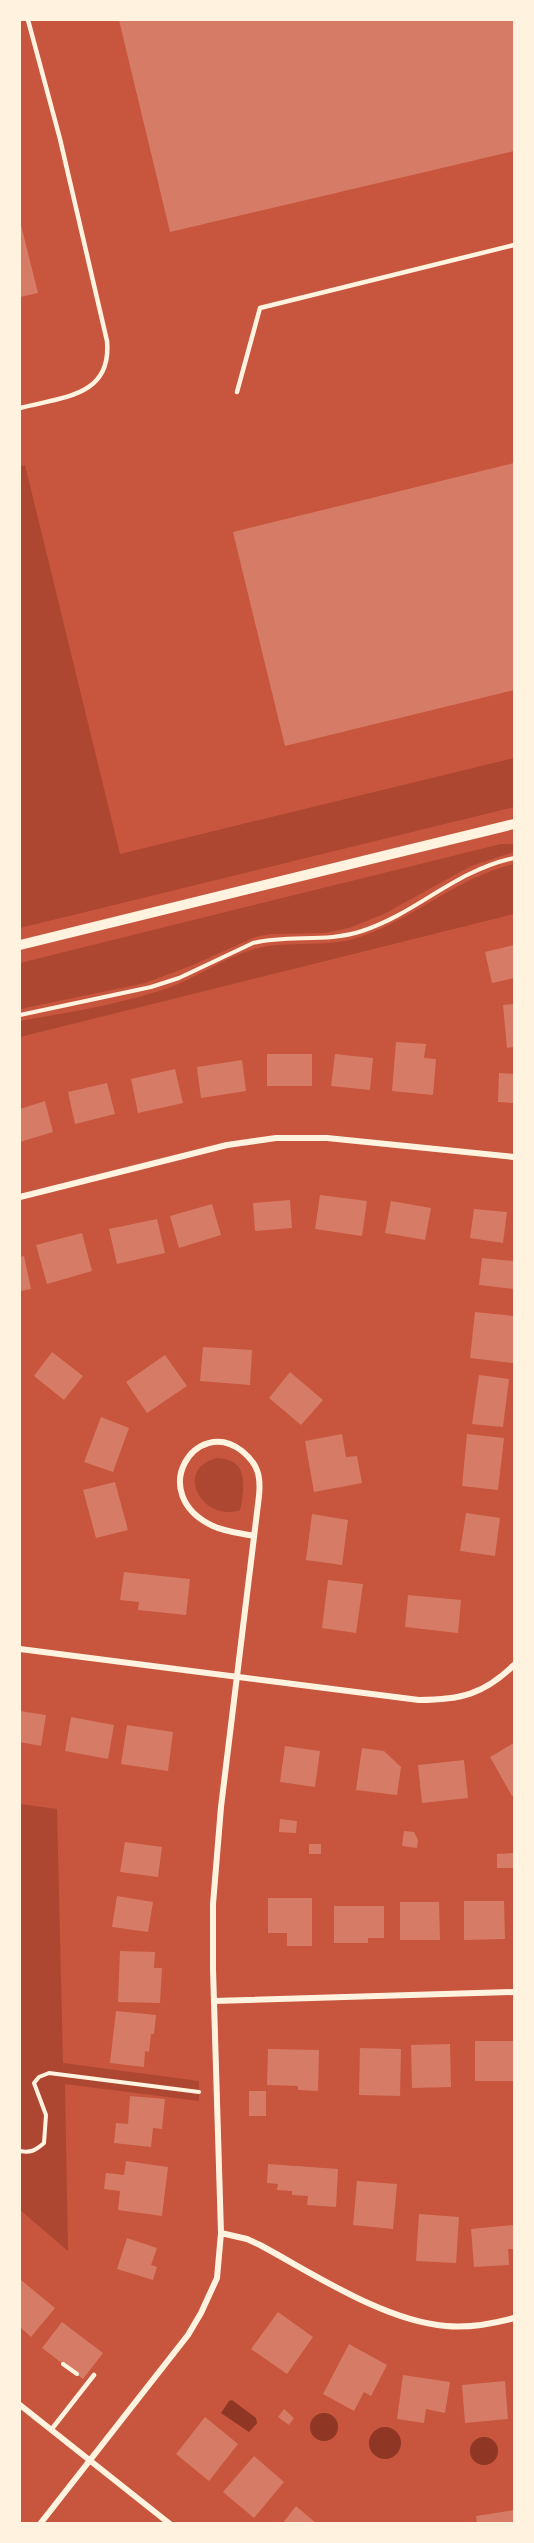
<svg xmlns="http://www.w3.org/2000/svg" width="534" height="2543" font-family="Overpass,sans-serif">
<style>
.green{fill:#ae4732}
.water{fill:#8f3625}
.building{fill:#d67c66}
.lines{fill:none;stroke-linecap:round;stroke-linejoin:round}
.path{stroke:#fff3e0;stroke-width:4}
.service{stroke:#fff3e0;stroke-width:4.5}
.minor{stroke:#fff3e0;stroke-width:6}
.tertiary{stroke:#fff3e0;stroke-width:10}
</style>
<rect width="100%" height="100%" fill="#c8553d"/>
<path class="green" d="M25,465L120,854L514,758V807L20,928V466Z
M501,844H514V852L471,866L384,914L349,928L324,933L271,934L255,937L193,965L145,983L20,1009V963Z
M514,864V914L20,1037V1021C70,1012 123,1004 171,987C202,975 231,953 263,947C296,941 330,948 363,936C416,917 458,877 514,864Z
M217,1458C240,1460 244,1470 243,1491C242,1498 242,1504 240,1510C203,1523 172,1469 217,1458Z
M20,1804L57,1809L63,2063L199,2081V2101L65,2084L68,2251L20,2210Z"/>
<path class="water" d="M232,2400L256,2418L257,2423L249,2432L221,2413L229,2401Z
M310 2427a14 14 0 1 1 28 0a14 14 0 1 1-28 0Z
M369 2443a16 16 0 1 1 32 0a16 16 0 1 1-32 0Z
M470 2451a14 14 0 1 1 28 0a14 14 0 1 1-28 0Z"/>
<path class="building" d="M119,20H514V151L170,232Z
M20,221L38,293L20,297Z
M514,463V690L285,746L233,532Z
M514,945V978L492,983L485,952Z
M514,1004V1047L507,1048L503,1005Z
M396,1042L426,1044L424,1058L436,1059L433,1095L392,1091Z
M267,1054H312V1086H267Z
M335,1054L373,1058L370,1090L331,1086Z
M242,1060L246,1091L201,1098L197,1067Z
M175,1069L183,1103L138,1113L131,1079Z
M499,1073L514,1074V1103L498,1102Z
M107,1083L115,1114L75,1124L68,1092Z
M45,1101L53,1132L20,1142V1109Z
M320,1195L367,1201L362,1236L315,1229Z
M290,1200L292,1228L255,1231L253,1203Z
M391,1201L431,1208L425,1240L385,1233Z
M212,1204L221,1235L179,1248L170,1216Z
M474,1209L507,1212L503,1243L470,1238Z
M157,1219L165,1253L117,1264L109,1229Z
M82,1233L92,1271L47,1284L36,1245Z
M24,1256L31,1289L20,1291V1257Z
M482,1258L514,1261V1289L479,1285Z
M475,1312L514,1316L513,1363L470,1358Z
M203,1347L252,1350L250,1385L200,1381Z
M52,1352L83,1376L64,1400L34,1376Z
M165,1355L187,1386L147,1413L126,1382Z
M290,1372L323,1400L301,1425L269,1398Z
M479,1375L509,1379L503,1427L472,1424Z
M101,1417L129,1428L113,1472L84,1462Z
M342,1434L346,1457L357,1456L362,1483L314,1492L305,1441Z
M467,1434L504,1438L498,1490L462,1486Z
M115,1482L128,1530L96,1538L83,1490Z
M466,1513L500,1518L495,1556L460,1551Z
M312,1514L348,1520L342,1565L306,1560Z
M124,1572L190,1579L186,1615L138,1610L139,1602L120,1600Z
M328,1580L363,1584L356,1633L322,1628Z
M408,1595L461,1600L458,1633L405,1627Z
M20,1711L46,1715L41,1746L20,1742Z
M71,1717L114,1725L108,1759L65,1751Z
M127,1725L173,1732L168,1771L121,1764Z
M514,1743V1795L512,1796L490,1757Z
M285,1746L320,1751L315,1787L280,1782Z
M362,1748L384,1751L401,1767L397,1795L356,1790Z
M464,1760L468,1798L422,1803L418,1765Z
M280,1819L297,1821L296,1833L279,1832Z
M404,1831L414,1832L418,1840L417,1848L402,1846Z
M125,1842L162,1847L158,1877L120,1872Z
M309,1844H321V1854H309Z
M514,1853V1868H497V1854Z
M117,1896L153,1902L148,1932L112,1927Z
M268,1898H312V1946H287V1933H268Z
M464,1901H504L505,1939L464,1940Z
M400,1902H439L440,1940H400Z
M334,1906H384V1938H368V1943H334Z
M120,1951L155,1952L154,1968H162L160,2003L118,2002Z
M116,2011L156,2015L154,2034H151L149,2052L145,2051L144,2067L110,2063Z
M475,2041H514V2081H475Z
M450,2044L451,2087L412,2088L411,2045Z
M360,2048L401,2049L400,2096L359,2095Z
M268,2049L319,2050L318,2091L298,2090V2086L267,2085Z
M249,2091H266V2116H249Z
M130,2096L165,2099L162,2129L153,2128L151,2147L114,2143L116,2123L128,2124Z
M126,2161L168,2167L162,2216L118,2210L120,2191L104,2189L106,2173L124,2175Z
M268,2164L338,2169L336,2207L307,2205L308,2196L292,2195V2191L277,2190L278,2184L267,2183Z
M357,2181L397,2184L393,2229L353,2225Z
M419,2214L459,2217L456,2263L416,2261Z
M514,2225V2249H508L509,2265L474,2267L471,2229Z
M127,2238L157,2248L151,2265L157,2267L153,2280L117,2269Z
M21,2280L55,2308L31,2337L20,2327Z
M278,2312L313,2337L287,2374L251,2349Z
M62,2322L103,2353L83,2379L42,2348Z
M349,2344L387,2365L371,2396L364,2392L354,2411L323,2394Z
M403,2375L450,2382L445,2413L426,2409L424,2423L397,2419Z
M505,2381L508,2419L465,2423L462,2385Z
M284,2409L294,2418L289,2425L278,2417Z
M205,2417L238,2444L209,2481L176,2454Z
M254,2456L284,2482L254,2518L223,2492Z
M296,2506L317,2524H282Z
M514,2510V2524H477L476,2516Z"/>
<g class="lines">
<path class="path" d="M20,1015L151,987L179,978L253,943C289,934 326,943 362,931C417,913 454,871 514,858
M20,2151C30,2153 35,2151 44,2143L46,2115L34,2083L39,2077L49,2073L199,2092
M63,2364L77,2374"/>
<path class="service" d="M237,392L260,308L514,245
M20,408C62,397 112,397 107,341L60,139L28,20
M51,2430L94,2375"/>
<path class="minor" d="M20,1197L227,1145L276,1138H327L514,1157
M20,1649L419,1700C461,1700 484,1694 514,1665
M214,2001L514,1992
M221,2233L247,2239L260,2245C314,2274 384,2321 446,2326C469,2328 492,2324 514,2318
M20,2405L170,2524
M40,2524L188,2335L201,2313L217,2278L221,2233L213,1969V1904L221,1807L259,1496C261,1476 258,1464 242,1451C196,1415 145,1494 213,1526C226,1532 240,1533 254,1536"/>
<path class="tertiary" d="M20,945L514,824"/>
</g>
<rect width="534" height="2543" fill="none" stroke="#fff3e0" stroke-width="42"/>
</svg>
